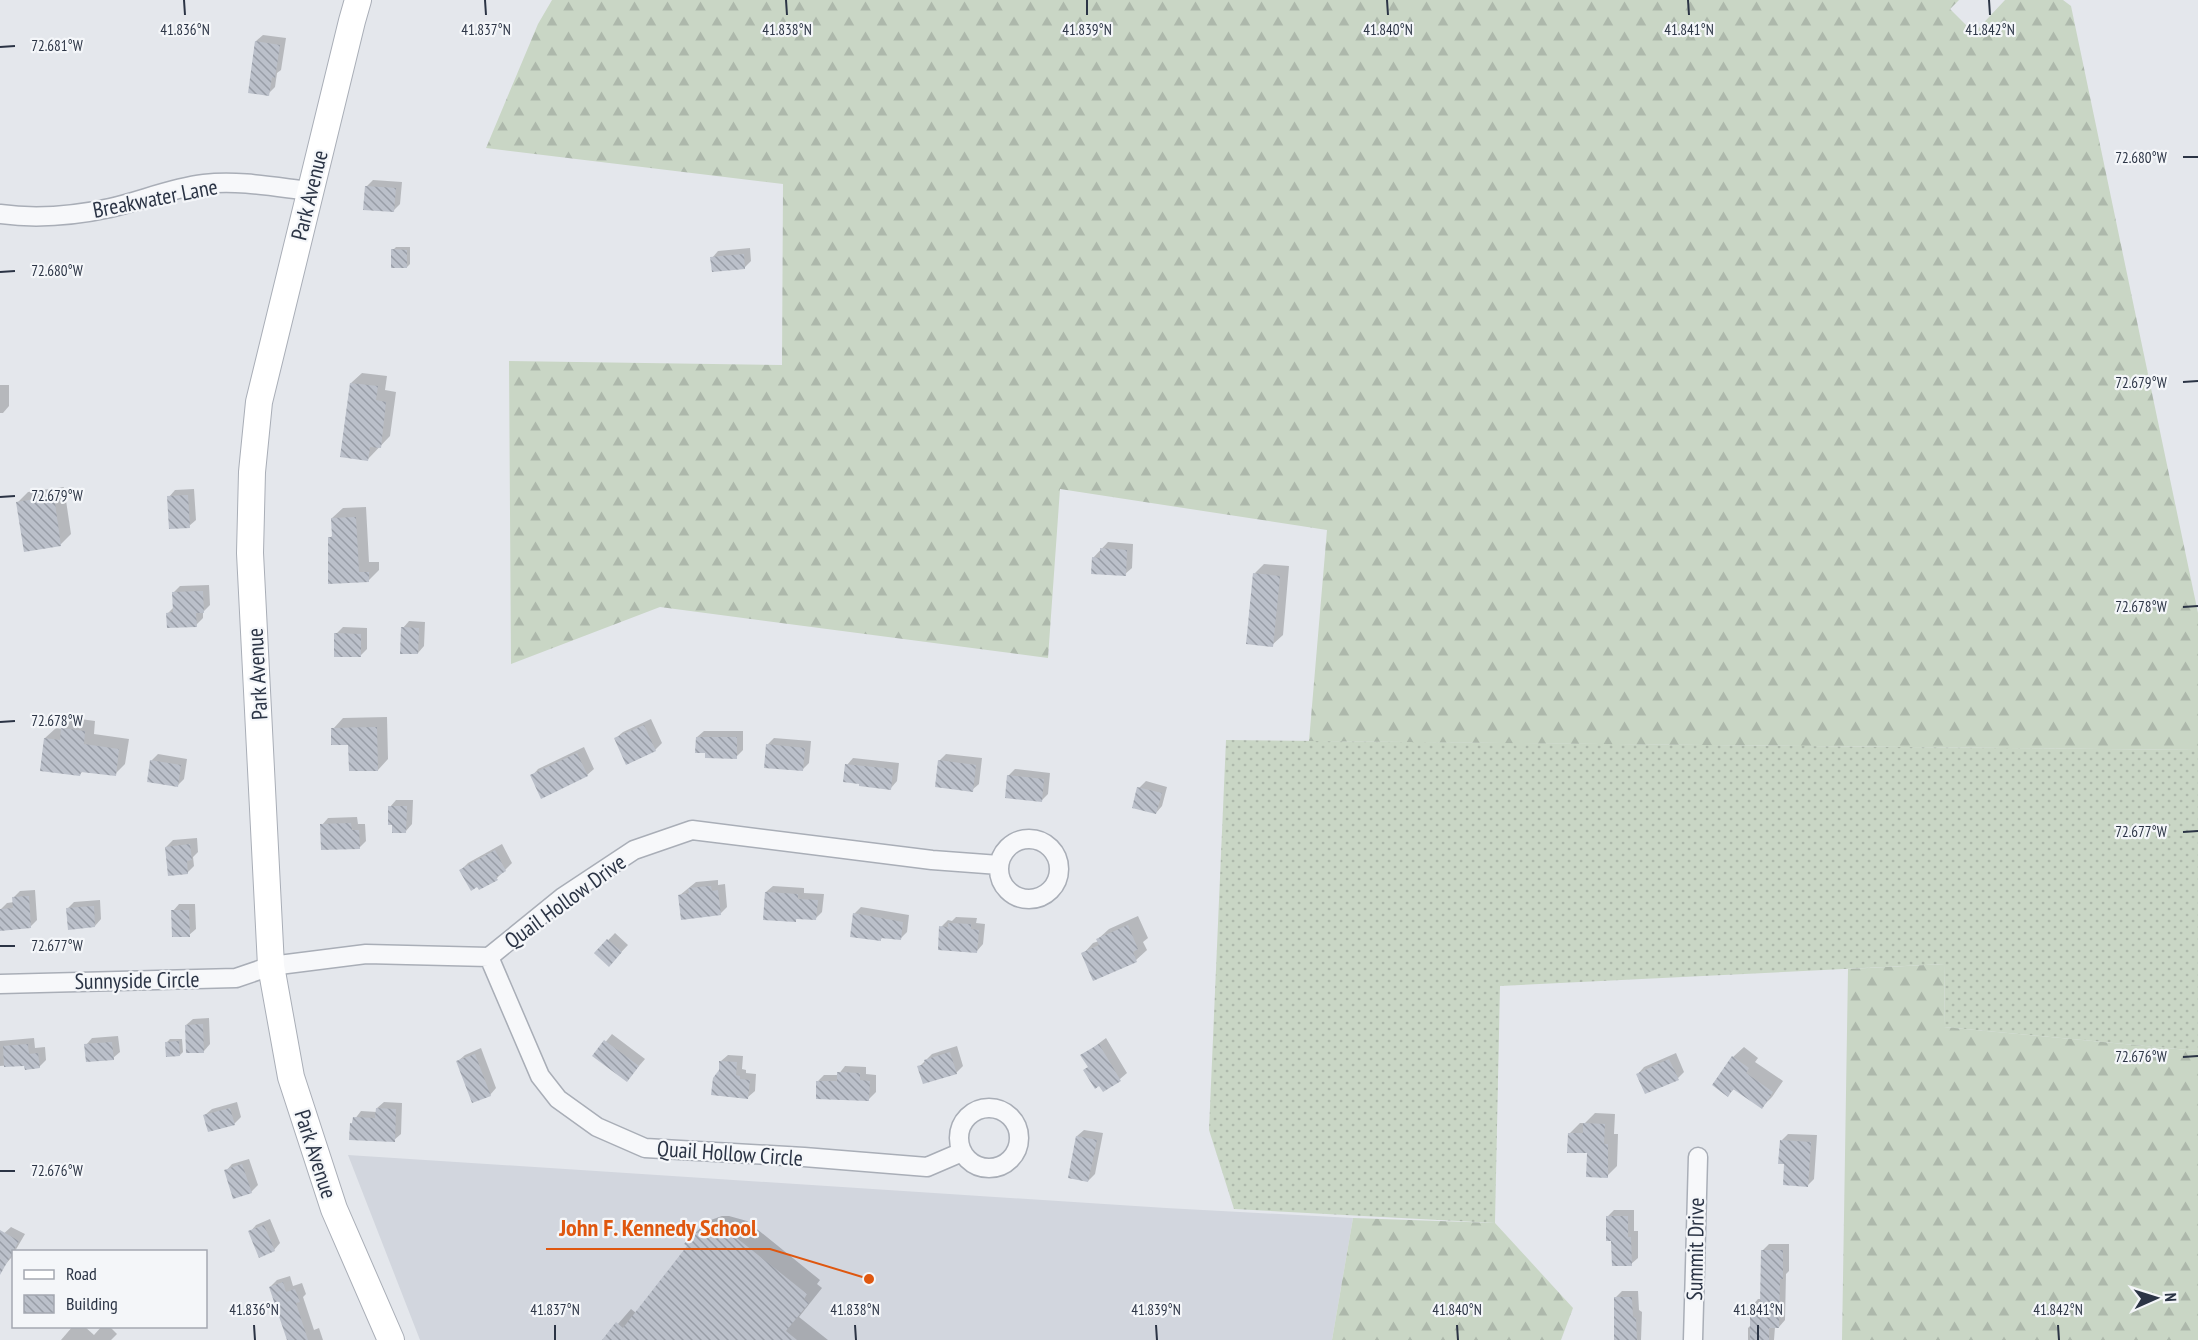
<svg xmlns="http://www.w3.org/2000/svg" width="2198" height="1340" font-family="'PT Sans Narrow',sans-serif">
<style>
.built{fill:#d2d6de}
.grass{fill:url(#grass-dots)}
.forest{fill:url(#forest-firs)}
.shadow{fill:#0003}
.building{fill:url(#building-back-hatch)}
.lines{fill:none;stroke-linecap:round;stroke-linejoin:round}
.street-casing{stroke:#a9aeb7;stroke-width:21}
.secondary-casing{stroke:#a9aeb7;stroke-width:28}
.street{stroke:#f7f8fa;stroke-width:18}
.secondary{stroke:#fff;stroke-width:26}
.ticks{fill:none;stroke:#2b3445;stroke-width:2}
.labels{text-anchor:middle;stroke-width:4.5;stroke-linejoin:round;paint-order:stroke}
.street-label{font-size:22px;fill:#2b3445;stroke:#f4f6f9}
.ticks-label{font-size:15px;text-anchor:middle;fill:#2b3445;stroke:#f4f6f9;stroke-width:4.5;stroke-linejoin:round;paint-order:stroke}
.leader{fill:none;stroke:#df570f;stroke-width:2}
.callout-dot{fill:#df570f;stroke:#f4f6f9;stroke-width:2}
.callout-label{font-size:24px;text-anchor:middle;font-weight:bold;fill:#df570f;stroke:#f4f6f9;stroke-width:4.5;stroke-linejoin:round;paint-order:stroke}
</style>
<defs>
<pattern id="grass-dots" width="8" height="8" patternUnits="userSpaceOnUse" patternTransform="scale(1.5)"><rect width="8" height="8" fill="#c9d6c5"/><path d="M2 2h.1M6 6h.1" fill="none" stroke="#adb8ab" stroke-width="1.8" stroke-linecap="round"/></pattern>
<pattern id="forest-firs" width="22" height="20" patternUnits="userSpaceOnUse" patternTransform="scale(1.5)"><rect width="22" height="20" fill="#c9d6c5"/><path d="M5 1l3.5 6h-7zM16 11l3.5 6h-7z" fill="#adb8ab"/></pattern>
<pattern id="building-back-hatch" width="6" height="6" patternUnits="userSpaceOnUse" patternTransform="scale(1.5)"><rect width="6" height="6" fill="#bbc0ca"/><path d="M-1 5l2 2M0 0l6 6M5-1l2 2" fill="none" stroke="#989da6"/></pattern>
</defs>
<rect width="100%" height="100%" fill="#e4e7ec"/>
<path class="built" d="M348,1155L1166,1208L1353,1218L1332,1340H420Z"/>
<path class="grass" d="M1226,740L2198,750V1051L1944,1027L1945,964L1500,986L1495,1223L1234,1209L1209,1130Z"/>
<path class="forest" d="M552,0H1959L1950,9L1974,33L2005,0H2063L2071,6L2198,613V750L1309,741L1327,530L1060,489L1048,658L660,607L511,664L509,361L782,365L783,184L486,148L538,24Z
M1945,964L1944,1027L2198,1051V1340H1842L1848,969Z
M1353,1218L1495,1223L1573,1308L1561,1340H1332Z"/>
<path class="shadow" d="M263,35L286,38L281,70L277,73L275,87L268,94L256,41Z
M373,180L402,182L400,204L393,211L366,187Z
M396,247H410V264L407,267L393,250Z
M750,248L751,261L745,267L712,258L718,251Z
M362,373L387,376L385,390L396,392L390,436L368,459L351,383Z
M0,385H9V406L3,413H0Z
M64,487L71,534L60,545L18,502L28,492Z
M194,489L196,520L189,526L169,497L175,490Z
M366,507L369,562H379V570L368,581L330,582V538L333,535L332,518L343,508Z
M1108,542L1133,544L1132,568L1125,574L1093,558Z
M1264,564L1289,566L1283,635L1272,645L1254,574Z
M209,585L210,605L203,612V618L196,625L168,613L174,607L173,593L180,586Z
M409,621L425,622L424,646L418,653L403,628Z
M343,627L367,628V649L360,656L336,634Z
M387,717L388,759L378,770L333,729L343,718Z
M73,718L95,721L94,734L129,739L125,764L115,774L83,771L80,774L45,738L56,728L63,729Z
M651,719L662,743L655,750L616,738L623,732Z
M704,731H743V750L736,757L706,752L697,737Z
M774,738L811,741L809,763L802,770L767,745Z
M584,747L594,769L587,775L532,776L538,769Z
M158,754L187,759L184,779L178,785L151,761Z
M946,754L982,758L979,784L972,790L939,761Z
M853,758L899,763L897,781L891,788L847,765Z
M1015,769L1050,773L1048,794L1042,800L1008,776Z
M1146,781L1167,787L1162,806L1156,813L1139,788Z
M396,800H413L412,824L406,831L390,807Z
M357,817L358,824H365L366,841L359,848L322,825L328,818Z
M197,838L198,852L193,857L194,866L187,873L166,847L173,840Z
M502,844L512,863L497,878L479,888L461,870L468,863Z
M718,880V885L725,884L727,907L720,914L680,895L696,882Z
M773,886L804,888V893L824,894L822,912L815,919L798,917L795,921L766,892Z
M35,890L37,920L30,927L0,910L7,903L14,902L13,898L20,891Z
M100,900L101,919L95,926L67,909L74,902Z
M179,904H195L196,929L189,935L173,911Z
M861,907L909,915L907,932L900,939L883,937L881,939L854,914Z
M1138,916L1148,938L1143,942L1147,950L1136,960L1083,954L1093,943L1099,941L1098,939L1109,929Z
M956,917L977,918L976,923L985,924L983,944L977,951L941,927L948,920L952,921Z
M615,933L628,945L609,965L596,953Z
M209,1018L210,1044L204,1051L186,1025L193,1019Z
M612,1034L645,1059L627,1080L595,1055Z
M118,1036L120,1052L113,1058L86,1045L92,1038Z
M34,1038L35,1048L45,1047L46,1060L39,1067L26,1064L0,1066V1041Z
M1106,1038L1127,1073L1120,1079L1103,1090L1082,1056Z
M170,1039H182L183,1052L180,1055L167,1042Z
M957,1046L963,1066L956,1073L919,1067L932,1054Z
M1744,1047L1758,1058L1755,1062L1783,1081L1772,1097L1762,1107L1735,1088L1728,1095L1733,1057Z
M481,1048L496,1088L490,1095L458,1061L465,1055Z
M1676,1053L1684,1072L1678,1078L1638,1074L1644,1067Z
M728,1055L743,1056L742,1069L746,1070V1073L756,1074L755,1091L748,1097L720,1071L721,1061Z
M845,1066L866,1067V1074L876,1075V1092L869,1099L817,1082L824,1075H838Z
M237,1102L241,1117L234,1124L205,1115L212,1109Z
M384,1102L402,1103L401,1134L394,1140L351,1124L361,1111L377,1112V1108Z
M1595,1113L1615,1114L1614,1134H1618L1617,1166L1607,1176L1588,1152L1569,1134L1580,1123H1585Z
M1084,1130L1103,1133L1095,1174L1088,1181L1077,1136Z
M1788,1134L1817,1135L1814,1179L1808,1185L1786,1163L1781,1141Z
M249,1159L258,1185L251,1192L226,1171L232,1164Z
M1614,1210H1634V1231H1638V1258L1631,1264L1613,1240L1607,1217Z
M722,1216H729L747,1221L820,1280L817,1284L822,1288L799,1317L828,1340H604L631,1309L636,1313L689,1246L693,1235L708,1221Z
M270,1219L280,1243L274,1250L250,1232L256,1225Z
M11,1227L25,1234L11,1258L5,1265L0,1262V1237Z
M1769,1244H1789V1271L1786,1274L1785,1320L1779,1327H1775L1774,1340H1748V1328L1751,1325L1752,1306L1758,1299H1762V1251Z
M290,1276L293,1286L302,1283L306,1294L303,1297L314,1330L319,1328L323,1340H295L270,1287L277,1280Z
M1622,1291H1638L1639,1310L1642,1312L1641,1340H1615V1298Z
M73,1326H84L94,1335L102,1326H109L117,1334L111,1340H61Z"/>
<path class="building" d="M255,41L280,45L275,78L272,77L269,96L248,93Z
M365,186L396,188L394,212L363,210Z
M391,249L407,250V268H391Z
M744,254L745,269L712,272L710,257Z
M350,383L378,386L376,400L386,402L381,448L370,447L368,461L340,457Z
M188,495L190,528L169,529L167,496Z
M54,496L61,546L24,552L16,502Z
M356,517L359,572H369V582L328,584V537H332L331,518Z
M1100,548L1127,550L1126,576L1091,574L1092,557L1100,558Z
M1253,573L1280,576L1273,647L1246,644Z
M203,591L204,613H196L197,627L167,628L166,613L173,612L172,592Z
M401,627L419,628L418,654H400Z
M334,633L361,634V657H334Z
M644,725L656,751L626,765L614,738Z
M377,727L378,771H349L348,745H331V728Z
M61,728L85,731L84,744L119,749L116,776L81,772L80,776L40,771L44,738L60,740Z
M696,737H737V759L705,758V753H695Z
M766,744L805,748L803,771L764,768Z
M577,753L588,776L541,799L530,775Z
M150,760L181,765L178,787L147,782Z
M938,760L976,765L973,792L935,787Z
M845,764L893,769L891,790L859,786V784L843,782Z
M1007,775L1044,779L1042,802L1005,798Z
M1137,787L1162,793L1156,814L1132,808Z
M388,806H407L406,833H392V825H388Z
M351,823L352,830H359L360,849L321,850L320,824Z
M190,844L192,860L187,861L188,874L168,876L165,847Z
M495,850L506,871L496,877L498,880L479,890L477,887L471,891L459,870Z
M711,886L712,891L718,890L721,915L681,920L678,895L689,893L688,888Z
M765,892L798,894V899L818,900L816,920L796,919V922L763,920Z
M29,896L31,928L0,931V909L13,908L12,897Z
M94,906L95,927L68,930L66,908Z
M171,910H189L190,937H172Z
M853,913L903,922L901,940L881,938V941L850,937Z
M948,923L971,924V929L979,930L977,953L938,950L939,926L948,927Z
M1128,925L1138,949L1133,952L1137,962L1093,981L1081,953L1099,945L1096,939Z
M607,939L622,952L609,967L594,953Z
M203,1024L204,1053H186L185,1025Z
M604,1040L639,1066L627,1082L592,1056Z
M179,1041L180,1056L166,1057L165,1042Z
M112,1042L114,1060L86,1062L84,1044Z
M28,1044L29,1054L38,1053L40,1068L25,1070L24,1066L4,1067L3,1046Z
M1099,1044L1121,1081L1103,1092L1099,1086L1095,1089L1083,1070L1088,1067L1080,1055Z
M950,1052L957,1074L923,1084L917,1066L925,1064L924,1060Z
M475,1054L491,1096L472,1103L456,1061Z
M1732,1056L1749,1068L1746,1073L1773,1092L1762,1109L1733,1089L1728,1097L1712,1085Z
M1669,1059L1679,1080L1645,1094L1636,1074Z
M719,1061L737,1062L736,1075L740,1076V1079L750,1080L748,1099L711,1095L713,1078L719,1070Z
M837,1072L860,1073V1080L870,1081L869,1101L816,1099V1081H837Z
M230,1108L235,1125L208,1132L203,1115Z
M376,1108L396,1109L395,1142L349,1140L350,1123H352L353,1117L375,1118Z
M1583,1123L1605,1124L1604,1144H1608V1178L1586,1177L1587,1153H1567L1568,1133H1583Z
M1076,1136L1097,1140L1088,1182L1068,1178Z
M1780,1140L1811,1142L1808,1187L1783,1185L1784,1164H1778Z
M242,1164L252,1193L233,1199L224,1170Z
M1606,1216H1628V1237H1631L1632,1266H1612L1611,1241H1606Z
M264,1225L275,1251L259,1258L248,1231Z
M714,1229L733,1235L807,1294L804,1299L809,1303L786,1331L797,1340H602L616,1322L623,1328L687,1246L684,1244L692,1234Z
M0,1230L19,1241L0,1275Z
M1761,1250H1783V1279H1780L1779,1328H1769V1340H1750V1305H1760Z
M283,1282L286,1292L295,1289L300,1302L296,1303L308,1340H287L269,1287Z
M1614,1297H1632L1633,1317L1636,1318L1637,1340H1614Z"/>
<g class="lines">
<defs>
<path id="street" d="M0,214C37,219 73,216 110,208C141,201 171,188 204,184C239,180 275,187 309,191
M999 869a30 30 0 1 1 60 0a30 30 0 1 1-60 0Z
M489,957L540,1076L558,1099L597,1127L645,1148L804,1157L927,1167L962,1152
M0,984L236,978L271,966L366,954L489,957L563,897L634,850L692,830L932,860L999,865
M959 1138a30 30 0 1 1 60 0a30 30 0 1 1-60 0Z
M1693,1340L1698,1157"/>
<path id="secondary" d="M358,0L352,21L259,402L252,472L250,553L271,966L291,1077L334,1209L391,1340"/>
</defs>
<use href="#street" class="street-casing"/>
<use href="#secondary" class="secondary-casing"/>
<use href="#street" class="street"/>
<use href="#secondary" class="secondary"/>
</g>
<path class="ticks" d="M184,0L185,15M485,0L486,15M786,0L787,15M1087,0V15M1387,0L1388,15M1688,0L1689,15M1989,0L1990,15M0,47L15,46M2183,157H2198M0,272L15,271M2183,382L2198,381M0,497L15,496M2183,607L2198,606M0,722L15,721M2183,832L2198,831M0,946H15M2183,1057L2198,1056M0,1171H15M254,1325L255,1340M555,1325V1340M855,1325L856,1340M1156,1325L1157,1340M1457,1325L1458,1340M1758,1325V1340M2058,1325L2059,1340"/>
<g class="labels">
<g class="street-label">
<text transform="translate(309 195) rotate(-76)" y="8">Park Avenue</text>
<text transform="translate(155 198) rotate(-11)" y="8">Breakwater Lane</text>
<text transform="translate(257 674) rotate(-93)" y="8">Park Avenue</text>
<text transform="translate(565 901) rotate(-36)" y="8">Quail Hollow Drive</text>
<text transform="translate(137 980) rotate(-1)" y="8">Sunnyside Circle</text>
<text transform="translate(730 1153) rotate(4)" y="8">Quail Hollow Circle</text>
<text transform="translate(316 1154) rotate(72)" y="8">Park Avenue</text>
<text transform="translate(1695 1249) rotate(-89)" y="8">Summit Drive</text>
</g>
</g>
<g class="ticks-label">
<text x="185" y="35">41.836°N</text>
<text x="486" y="35">41.837°N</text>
<text x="787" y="35">41.838°N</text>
<text x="1087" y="35">41.839°N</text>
<text x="1388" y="35">41.840°N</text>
<text x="1689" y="35">41.841°N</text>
<text x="1990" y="35">41.842°N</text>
<text x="57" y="51">72.681°W</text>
<text x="2141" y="163">72.680°W</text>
<text x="57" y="276">72.680°W</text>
<text x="2141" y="388">72.679°W</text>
<text x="57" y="501">72.679°W</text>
<text x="2141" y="612">72.678°W</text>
<text x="57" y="726">72.678°W</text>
<text x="2141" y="837">72.677°W</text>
<text x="57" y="951">72.677°W</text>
<text x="2141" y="1062">72.676°W</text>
<text x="57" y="1176">72.676°W</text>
<text x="254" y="1315">41.836°N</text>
<text x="555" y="1315">41.837°N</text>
<text x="855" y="1315">41.838°N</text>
<text x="1156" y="1315">41.839°N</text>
<text x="1457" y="1315">41.840°N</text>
<text x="1758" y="1315">41.841°N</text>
<text x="2058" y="1315">41.842°N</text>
</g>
<path class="leader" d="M869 1279L770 1249H546"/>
<circle class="callout-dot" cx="869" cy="1279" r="6"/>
<g class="callout-label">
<text x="658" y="1236">John F. Kennedy School</text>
</g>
<rect x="12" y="1250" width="195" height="78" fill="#f4f6f9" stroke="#a4a8b1" stroke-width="1.5"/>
<rect x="24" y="1270" width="30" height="9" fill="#ffffff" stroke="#a4a8b1" stroke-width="1.5"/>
<text x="66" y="1280" font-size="18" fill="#2b3445">Road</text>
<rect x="24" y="1295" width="30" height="18" fill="url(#building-back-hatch)" stroke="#a4a8b1" stroke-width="1.5"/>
<text x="66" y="1310" font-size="18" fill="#2b3445">Building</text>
<g transform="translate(2156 1298) rotate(87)" stroke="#f4f6f9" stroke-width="4.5" paint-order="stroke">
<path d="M0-4.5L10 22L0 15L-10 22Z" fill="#2b3445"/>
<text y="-9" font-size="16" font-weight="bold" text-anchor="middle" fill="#2b3445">N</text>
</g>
</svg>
